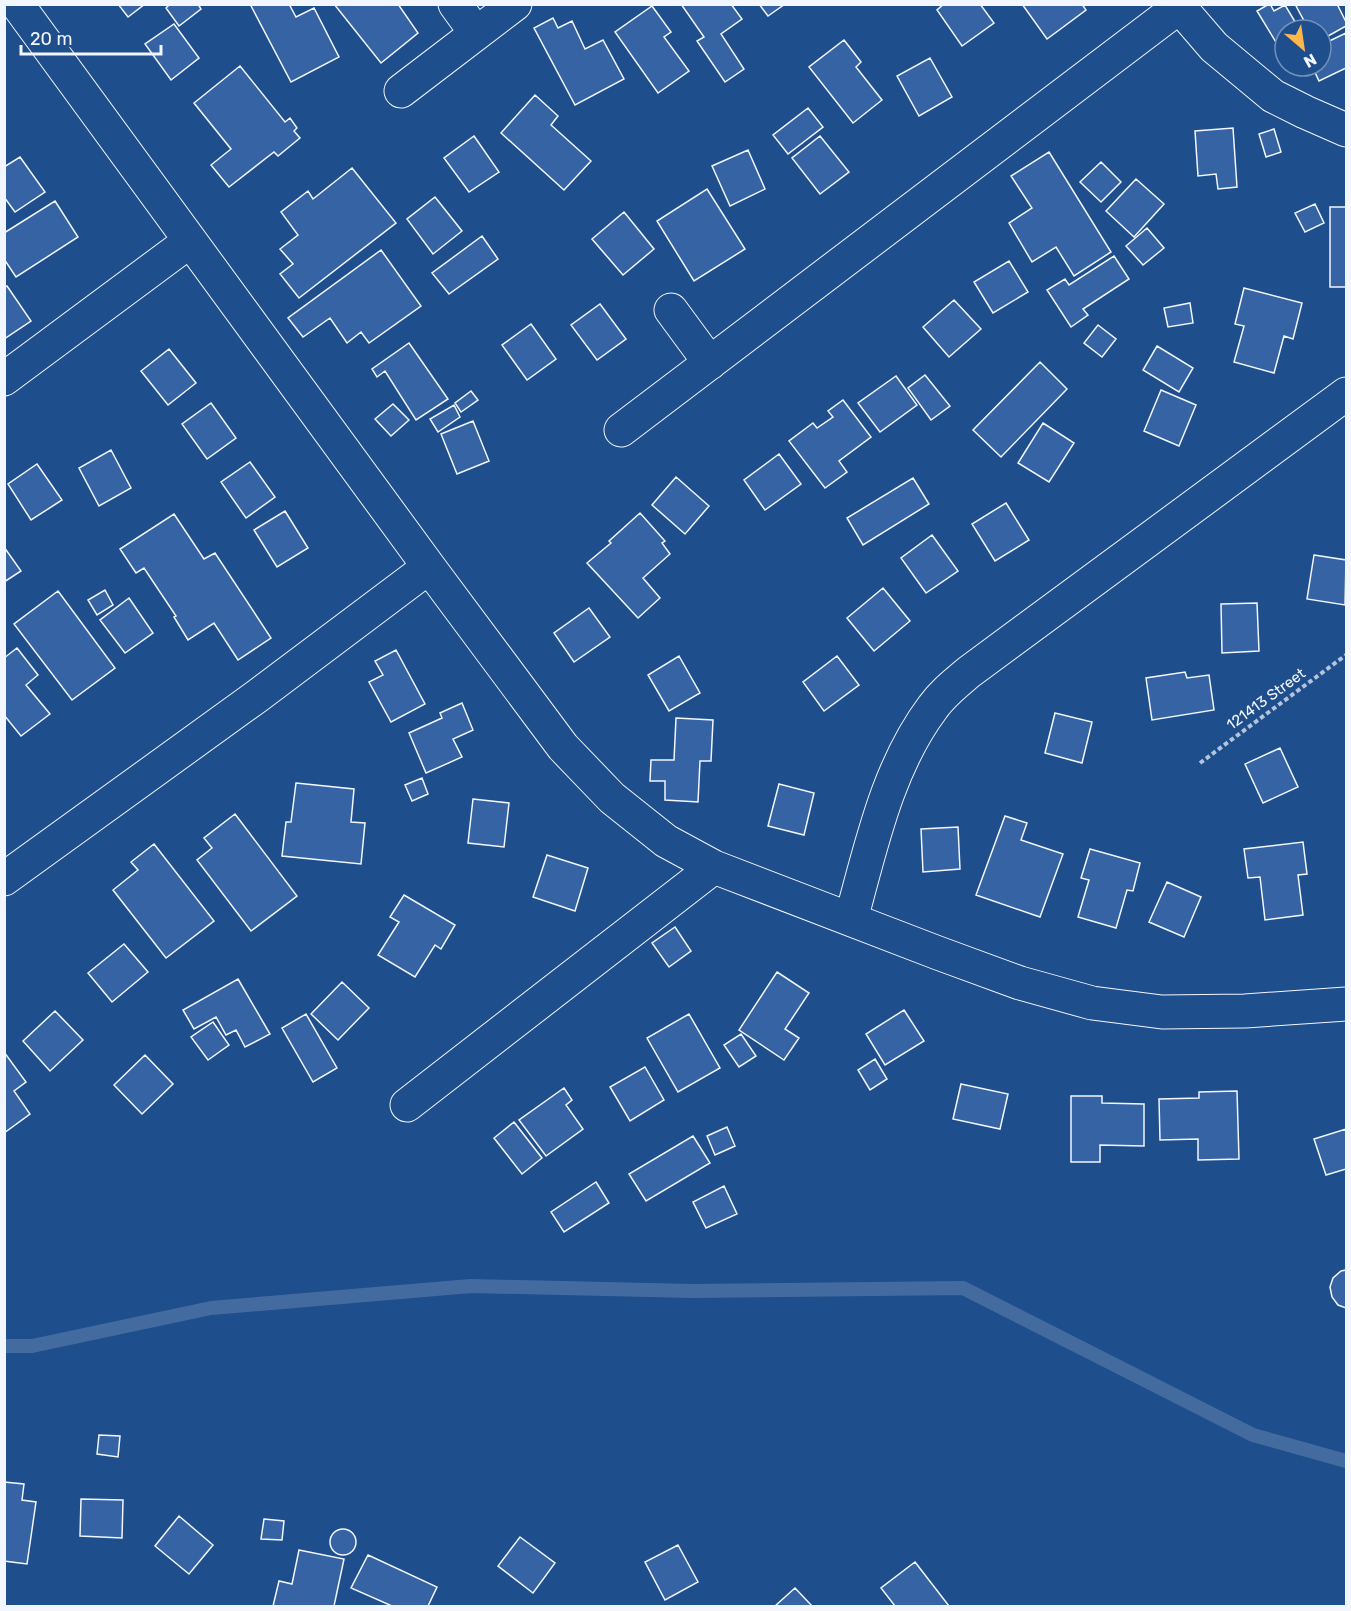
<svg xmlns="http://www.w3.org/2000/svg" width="1351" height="1611" font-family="Rubik,sans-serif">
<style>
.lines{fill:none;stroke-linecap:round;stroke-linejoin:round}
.stream{stroke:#446ba0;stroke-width:14}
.building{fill:#3563a3;stroke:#f2f6ff;stroke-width:1.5}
.minor-casing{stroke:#f2f6ff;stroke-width:35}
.path{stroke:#b3c4dc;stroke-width:4;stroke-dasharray:4.5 3;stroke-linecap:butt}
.minor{stroke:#1f4e8c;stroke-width:33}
.labels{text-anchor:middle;stroke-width:4.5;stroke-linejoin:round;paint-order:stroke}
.street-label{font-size:15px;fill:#f2f6ff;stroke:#1f4e8c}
</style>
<rect width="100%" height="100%" fill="#1f4e8c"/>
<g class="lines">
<path class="stream" d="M4,1346H32L211,1308L471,1286L692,1291L963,1288L1253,1435L1346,1461"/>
</g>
<path class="building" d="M118,4H145L128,17Z
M170,4H198L201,9L179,26L166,8Z
M250,4H289L296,17L314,8L339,57L291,82Z
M334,4H398L418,33L381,63Z
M681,4H731L742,19L721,34L744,69L725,82L697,41L704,37Z
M759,4H785L768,16Z
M944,4H980L994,23L962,46L937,10Z
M1022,4H1082L1086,10L1047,39Z
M1269,4H1270L1274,11L1285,5L1300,30H1285V57L1257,11Z
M1295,4H1337L1346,22V26L1321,40V30H1309Z
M652,6L671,32L664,37L689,71L658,93L615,32Z
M553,18L558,28L572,21L585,49L603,40L624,79L575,105L534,28Z
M174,24L199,58L171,80L145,44Z
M1346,33V68L1319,81L1312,66H1321V45Z
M844,40L861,62L856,67L882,100L853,123L809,67Z
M930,58L952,97L919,116L897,76Z
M240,66L285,122L290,118L297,128L294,131L300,138L278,156L274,152L229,187L211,165L231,149L194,103Z
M535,95L558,116L551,125L591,161L564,190L501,133Z
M808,108L823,127L788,154L773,135Z
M1233,128L1237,187L1218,189L1216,174L1198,176L1195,131Z
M1274,129L1281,152L1266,157L1259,134Z
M474,136L499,172L469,192L444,158Z
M820,136L849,172L820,194L792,158Z
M748,150L765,189L730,206L712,166Z
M1049,152L1111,252L1074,276L1056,247L1032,262L1009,223L1032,208L1011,176Z
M20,157L45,192L15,212L4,197V167Z
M1101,162L1121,182L1101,202L1080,182Z
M352,168L396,223L299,298L280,274L293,264L280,249L298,235L281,212L308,191L313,199Z
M1136,179L1164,204L1134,237L1106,211Z
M707,189L745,249L694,281L657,221Z
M435,197L462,231L433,254L407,219Z
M55,201L78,237L16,277L4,259V233Z
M1315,204L1324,223L1305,232L1295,213Z
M1330,207H1346V287H1330Z
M624,212L654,249L623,275L592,239Z
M1147,228L1164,248L1143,265L1126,246Z
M482,236L498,259L449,294L432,273Z
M381,250L421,306L369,343L361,332L347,343L330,318L303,337L288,318Z
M1114,256L1129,279L1083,309L1088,315L1071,327L1047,290L1065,279L1069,285Z
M1009,261L1028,292L993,313L974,282Z
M7,286L31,321L4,339V288Z
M1244,288L1302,303L1293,339L1284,336L1274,373L1234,362L1244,326L1235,324Z
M954,300L981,329L949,357L923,327Z
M1190,303L1193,323L1168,327L1164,308Z
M600,304L626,339L597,360L571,325Z
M531,324L556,359L527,380L502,345Z
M1098,325L1116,339L1102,357L1084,343Z
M409,343L448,399L416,420L385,371L377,377L372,369Z
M1157,346L1193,368L1179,392L1143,370Z
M169,349L196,383L168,405L141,371Z
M1040,362L1067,389L1001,457L973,430Z
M925,375L950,406L931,420L908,388Z
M896,376L917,405L880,432L858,403Z
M1161,390L1196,405L1179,446L1144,431Z
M471,391L478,400L461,412L455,403Z
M843,400L871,437L839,461L847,472L825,488L789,441L813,423L817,428L833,417L828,411Z
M211,403L236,438L207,459L182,424Z
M393,404L409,420L391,436L375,419Z
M454,405L460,417L438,432L430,419Z
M473,421L489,461L457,474L441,434Z
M1043,423L1074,443L1049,482L1018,463Z
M111,450L131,488L99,506L79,468Z
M779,454L801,484L765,510L744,480Z
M250,462L275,497L246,518L221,482Z
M37,464L62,500L31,520L8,484Z
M676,477L709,506L685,534L652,505Z
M913,478L929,504L863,545L847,518Z
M1006,503L1029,540L995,561L972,524Z
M285,511L308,548L277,567L254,530Z
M640,513L665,541L662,543L670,554L643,578L660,598L638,618L587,563L611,543L609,541Z
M174,514L204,559L215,553L271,638L238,660L214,623L188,640L174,617L176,616L144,568L136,573L120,549Z
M932,535L958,571L926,593L901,558Z
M4,547L21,571L4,582Z
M1314,555L1346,560L1345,605L1307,599Z
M883,588L910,621L874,651L847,618Z
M105,590L113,605L97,615L88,600Z
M58,591L115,668L72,700L14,624Z
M129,598L153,633L125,653L100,620Z
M1257,603L1259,651L1222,653L1221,604Z
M589,608L610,637L574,662L554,633Z
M17,648L38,675L26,685L50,714L21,736L4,715V658Z
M396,650L425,704L391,722L369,682L383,675L375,661Z
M679,656L700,693L669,711L648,675Z
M837,656L859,685L824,711L803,682Z
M1185,672L1187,678L1209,675L1214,710L1152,720L1146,678Z
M462,703L473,730L453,739L462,757L426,773L409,733L442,718L440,713Z
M1055,713L1092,722L1082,763L1045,753Z
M676,718L713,720L711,761H700L698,802L665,800V781H650L651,760H674Z
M1280,748L1298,787L1263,803L1245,764Z
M422,778L428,794L412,801L405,785Z
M296,783L354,789L351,822L365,823L361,864L282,856L286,822H291Z
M779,784L814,793L804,835L768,826Z
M473,799L509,803L504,847L468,843Z
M235,814L297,896L251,931L197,860L212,848L204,838Z
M1005,816L1027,823L1021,840L1063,854L1040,917L976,895Z
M958,827L960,869L923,872L921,829Z
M1303,842L1307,874L1298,875L1303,915L1265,920L1260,877L1248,878L1244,849Z
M154,844L214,921L166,958L113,890L138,870L131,862Z
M1090,849L1140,863L1133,891L1127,890L1116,928L1078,917L1089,880L1081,878Z
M547,855L588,868L575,911L533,897Z
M1167,882L1201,897L1184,937L1149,922Z
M404,895L455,925L441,949L435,945L415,977L378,955L399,922L390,917Z
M675,927L691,951L669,967L652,943Z
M124,944L148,972L112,1002L88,973Z
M777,972L809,993L785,1029L799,1038L784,1060L739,1030Z
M238,979L270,1034L245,1047L236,1030L226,1035L216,1017L194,1029L183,1010Z
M342,982L369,1008L338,1040L311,1014Z
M904,1010L924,1041L885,1065L866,1034Z
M55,1011L83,1040L50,1071L23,1041Z
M306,1014L337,1068L313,1082L282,1028Z
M689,1014L720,1068L678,1092L647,1038Z
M213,1022L229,1045L208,1060L191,1037Z
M741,1034L756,1056L739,1067L724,1045Z
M4,1052L26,1082L14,1091L30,1114L4,1133Z
M145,1055L173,1084L142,1114L114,1085Z
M875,1059L887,1079L870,1090L858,1070Z
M645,1067L664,1100L630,1121L610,1087Z
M961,1084L1008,1094L1000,1129L953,1119Z
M564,1088L572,1100L566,1105L583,1129L546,1156L519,1120Z
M1237,1091L1239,1159L1198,1160V1139L1160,1140L1159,1099L1199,1098V1092Z
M1071,1096H1102V1103L1144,1104V1146L1100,1145V1162H1071Z
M514,1122L542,1158L522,1174L494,1138Z
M727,1127L735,1146L715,1155L707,1136Z
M1346,1129V1169L1326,1175L1314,1139Z
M693,1136L710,1163L646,1201L629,1174Z
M596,1182L609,1203L564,1232L551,1212Z
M724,1186L737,1214L706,1228L693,1202Z
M1346,1270V1308L1338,1305L1332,1297L1330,1287L1333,1278L1341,1271Z
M99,1435L120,1436L118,1457L97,1454Z
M4,1482L24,1484L22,1500L36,1502L27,1564L4,1561Z
M81,1499L123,1500L122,1538L80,1536Z
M179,1516L213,1545L189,1574L155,1546Z
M264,1519L284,1521L282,1540L261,1539Z
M330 1542a13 13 0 1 1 26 0a13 13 0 1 1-26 0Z
M520,1537L555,1563L533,1593L498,1566Z
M678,1545L698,1582L665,1600L645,1562Z
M299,1550L344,1559L334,1606H273L279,1581L292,1584Z
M368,1555L437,1587L428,1606H392L351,1588Z
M915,1562L949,1606H895L881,1588Z
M795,1588L812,1606H775Z"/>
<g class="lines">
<defs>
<path id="minor" d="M17,4L429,567L563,747L612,798L666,841L714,867L938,953L1020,983L1092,1003L1162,1012L1245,1011L1346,1004
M455,4L476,33
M1177,4L1214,47L1273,96L1305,112L1346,130
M401,91L515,4
M671,310L710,363
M4,379L190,241
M621,430L1179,7
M4,879L256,697L429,567
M851,919C871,847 887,768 933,707C943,693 956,683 969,672L1346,394
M407,1105L714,867"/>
</defs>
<use href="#minor" class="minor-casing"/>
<path class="path" d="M1200,763L1346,655"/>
<use href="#minor" class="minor"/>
</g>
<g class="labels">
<g class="street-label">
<text transform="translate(1266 699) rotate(-36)" y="5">121413 Street</text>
</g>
</g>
<rect width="1351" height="1611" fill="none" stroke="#f2f6ff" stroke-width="12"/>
<g transform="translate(1303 48) rotate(151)"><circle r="28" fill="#1f4e8c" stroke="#7391ba" stroke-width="1.5"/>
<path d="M0-4.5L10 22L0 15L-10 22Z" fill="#ffb74d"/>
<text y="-9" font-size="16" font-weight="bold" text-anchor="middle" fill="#f2f6ff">N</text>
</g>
<path d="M21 45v9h140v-9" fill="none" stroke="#f2f6ff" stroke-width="3"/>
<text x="30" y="45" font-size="18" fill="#f2f6ff" stroke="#1f4e8c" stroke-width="4.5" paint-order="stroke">20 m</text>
</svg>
